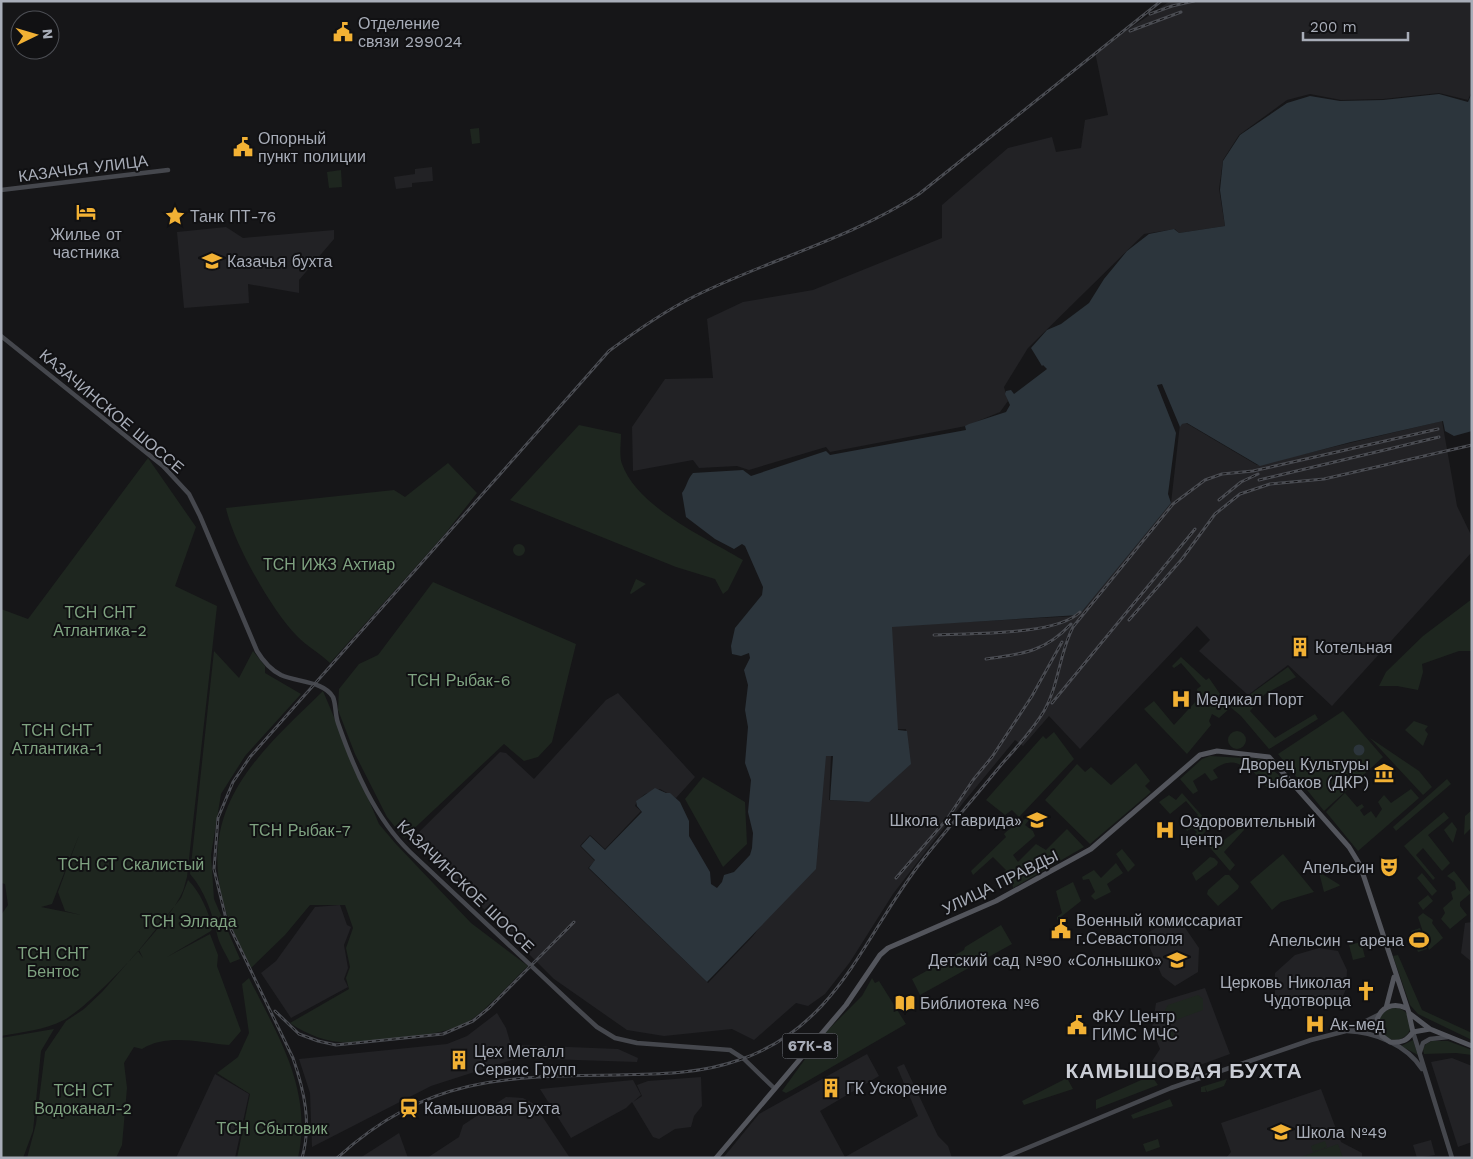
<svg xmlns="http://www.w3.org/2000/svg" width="1473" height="1159" font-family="'Work Sans',sans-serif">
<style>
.built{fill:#222225}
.green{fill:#1e261f;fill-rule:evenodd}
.water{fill:#2c353c}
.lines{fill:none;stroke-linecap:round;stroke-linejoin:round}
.secondary{stroke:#45474d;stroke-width:4.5}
.primary{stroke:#53555c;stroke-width:5}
.rail-casing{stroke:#4a4c52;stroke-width:3}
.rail{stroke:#111113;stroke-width:1;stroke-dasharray:4;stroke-linecap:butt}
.labels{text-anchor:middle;stroke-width:4;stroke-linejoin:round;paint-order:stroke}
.shield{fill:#111113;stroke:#7b7e86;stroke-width:1}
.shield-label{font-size:15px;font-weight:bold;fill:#a8adb8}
.poi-label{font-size:16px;fill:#a8adb8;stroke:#111113;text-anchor:start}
.street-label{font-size:16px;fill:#a8adb8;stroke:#111113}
.park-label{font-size:16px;fill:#7fa381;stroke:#111113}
.district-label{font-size:21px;font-weight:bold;letter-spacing:1px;fill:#c9ccd4;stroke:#111113}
</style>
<rect width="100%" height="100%" fill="#161618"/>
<path class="built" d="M1170,1H1472V91L1468,100L1439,93L1383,99L1341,100L1310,94L1287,100L1239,135L1223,160L1219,189L1225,226L1179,233L1175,229L1144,234L1028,348L1004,387L1008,401L1000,412L966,426L830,452L826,447L749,470L737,466L699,468L693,460L633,471L632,427L665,379L713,378L707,319L743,302L813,290L942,238V205L1008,148L1052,137L1056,152L1081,148L1085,120L1108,115L1095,52Z
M432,167L433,181L412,183V187L396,189L394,177L415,174V169Z
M226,227L243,238L334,230V239L299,280V293L248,284L249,303L184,308L177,232Z
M1442,421L1457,506L1472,537V552L1332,706L1288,665L1248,695L1199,651L1210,640L1197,626L1080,749L1049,716L1023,746L1015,740L963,803L893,894L850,962L825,994L808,1006L796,1003L754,1040L732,1029L664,1036L627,1030L554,979L413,838L500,752L506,753L534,779L606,700L618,693L695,777L676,798L660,789L645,794L637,801L635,806L641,811L605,849L590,835L580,846L595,861L588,868L708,983L753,936L818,849L824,756H831L829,800L863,802L910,763L906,729H897L891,626L1077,616L1171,503L1180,424L1186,423L1257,465Z
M340,905L347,925L351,927L344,945L348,968L344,979L348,987L291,1018L261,973L276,961L315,907Z
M1177,916L1199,948L1198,972L1175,986L1162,976L1147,941L1149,932Z
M1472,922V962L1461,953L1465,923Z
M1319,948L1338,951L1347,970L1346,989L1342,998L1300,1008L1275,1000V973L1295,955Z
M1205,988L1230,1054L1167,1077L1152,1061L1160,1049L1152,1029L1156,1003Z
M497,1013L506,1028L515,1059L431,1086L312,1147L310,1093L299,1059L447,1044L467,1036Z
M518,1045L618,1049L638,1058L637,1062L517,1058Z
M867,1054L879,1076L820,1111L845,1157L918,1116L897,1067L904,1064L938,1136L948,1146L952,1158H723L759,1114Z
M1452,1058L1472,1066L1470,1097L1472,1142L1458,1147L1431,1062Z
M215,1074L249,1094L235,1158H176Z
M701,1077L702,1106L694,1116L691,1127L675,1129L659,1139L653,1137L632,1102L626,1108L571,1138L540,1089L633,1080L641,1095L633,1102L642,1096L637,1085L648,1081Z
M1321,1089L1341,1142L1362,1153V1158H1226L1231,1152L1221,1123Z
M506,1097L523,1098L534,1104L570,1158H427L459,1137L463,1125Z
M399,1133L408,1158H360Z
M1431,1140L1435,1155L1417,1158L1413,1145Z"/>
<path class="green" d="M479,128L480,143L472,144L470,129Z
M341,170L342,187L329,188L327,172Z
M579,425L621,434C621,443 619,456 622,464C637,507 706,538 743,560L728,590L723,594L715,579L676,567L510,500Z
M148,458L196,527L175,586L217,606L187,877C185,883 184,890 181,895C168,923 91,1006 64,1020C44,1030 23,1032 1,1036V915L8,905L5,884L1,883V609L28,619ZM79,835L58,892L65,911L81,915L41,907L52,904Z
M448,463L477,493L444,535L330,663C320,653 306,646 297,636C272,611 233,542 226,508L394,490L405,497Z
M513 550a6 6 0 1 1 12 0a6 6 0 1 1-12 0Z
M636,579L646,584L631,594L630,593Z
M433,582L576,644L552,742L538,757L524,761L504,744L404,838L387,817L355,754L338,710L339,689L359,664L378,655Z
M1472,599V651H1459L1422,664L1423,672L1418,690L1397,686H1379L1386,672L1423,636Z
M214,651L239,678L253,651L265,666V673L301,694L245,756L221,794L211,855L214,899L240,959L230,963C226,954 219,944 217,934C212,913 205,891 190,874Z
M1181,657L1206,680L1209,678L1227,704L1225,699L1239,693L1245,698L1288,667L1296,677L1265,694L1250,711L1275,738L1315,714L1318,719L1269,749L1241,716L1228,705L1230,708L1219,718L1212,714L1209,721L1211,725L1187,754L1144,709L1154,701L1174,725L1198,699L1197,689L1201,686L1181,663L1174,668L1172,666Z
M323,691L379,824L395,843L471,923L528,966C513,980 485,1012 469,1021C434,1040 387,1038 349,1043C327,1042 307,1035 290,1023L349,989L346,978L350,967L346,948L353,928L345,905H310L285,935L251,968C243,950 231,931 226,912C194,809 256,756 323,691Z
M1343,711L1383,757L1324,811L1278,754Z
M1414,721L1428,726L1425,730L1428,734L1423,746L1405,730Z
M1228 740a9 9 0 1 1 18 0a9 9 0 1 1-18 0Z
M1054,732L1074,759L1019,817L1012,810L1005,815L986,800L1043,736L1046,739Z
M1370,738L1419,771L1432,787L1423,795Z
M1210,756L1260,759L1281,777L1275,788L1269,790L1246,763L1242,766C1231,759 1222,764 1213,770L1218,778L1211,781L1205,773L1193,781L1198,791L1193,794L1180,779L1202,759Z
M1136,763L1150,781L1145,786L1151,792L1090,844L1045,800L1077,764L1085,772L1091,767L1111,785Z
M703,777L745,802L747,844L723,867L685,799Z
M1447,779L1451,784L1396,831L1393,827Z
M1411,789L1419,798L1358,851L1326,812L1345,793L1357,807L1362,804L1364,807L1360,810L1364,816L1371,811L1376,818L1382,809L1378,802L1384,795L1391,803Z
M1182,793L1211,826L1195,842L1191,839L1197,832L1192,828L1187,831L1185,827L1198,815L1186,801L1170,814L1159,802L1169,795L1176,800Z
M1472,810V827L1464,835L1465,816Z
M1444,812L1449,818L1428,835L1450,863L1442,871L1423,848L1416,855L1435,878L1433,880L1404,846Z
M1026,818L1029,820L1025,825L1033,831L1035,836L1013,855L1018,862L1036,844L1046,850L1067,829L1084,847L1013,888L1012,880L1004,872L1006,870L993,857L973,875L971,871L1006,837L1004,834C1010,827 1020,825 1026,818Z
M1452,822L1457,829L1453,843L1444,830Z
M1244,825V830L1224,852L1235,865L1230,871L1206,843L1213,838L1220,843Z
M1122,849L1135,865L1128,872L1116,854Z
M1283,854L1314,892L1281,902L1272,910L1250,882Z
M1210,857L1214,858L1218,862L1217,865L1196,881L1192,873Z
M1116,863L1123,873L1107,884L1111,892L1095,900L1091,896L1095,892L1089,879L1083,880L1082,877L1094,870L1101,878Z
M1454,871L1471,893L1460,902V906L1467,915L1450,929L1441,919L1445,913L1443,908L1453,899L1451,892L1456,889L1455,882L1447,876Z
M1319,872L1340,885L1339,886L1324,892Z
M1422,873L1437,891L1432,896L1417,878Z
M1225,875H1229L1239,886L1238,889L1218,906L1207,894L1208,890Z
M188,880C201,893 207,910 213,927L211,931L167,957L210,934L218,955L217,966L241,1031L229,1045C200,1043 168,1033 142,1049L134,1047L124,1063L127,1088L122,1145L116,1158H27L36,1124L45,1052L66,1021L84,1009L102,992L138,951L143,958L139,950L181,898Z
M1073,882L1081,901L1057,920V917L1062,913L1056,891Z
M1428,895L1433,901L1423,910L1418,903Z
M1423,913L1433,920L1432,923L1443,938L1429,950L1418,917Z
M1001,925L1012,944L920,995L912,979L964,950L965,947Z
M1420,928L1427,949L1418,952L1411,931Z
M1361,942L1365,957L1353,960L1349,945Z
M1398,955L1422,1010L1472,1033V1040L1418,1014L1410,1005L1393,956Z
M249,978C278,1036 313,1090 298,1158H237L250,1094L217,1073L238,1057L249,1033L242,984Z
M872,978L875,983L879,981L906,1024L792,1090L786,1093L782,1091L821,1037L862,996Z
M1198,995L1203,999V1010L1173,1021L1167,1018L1165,1010L1168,1005Z
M1379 1024a16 16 0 1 1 32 0a16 16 0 1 1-32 0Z
M1171,1028L1174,1036L1160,1041L1157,1032Z
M54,1029L41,1051L33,1131L23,1158H1V1038Z
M1413,1040L1418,1055L1401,1046Z
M1432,1041H1448L1472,1050V1055L1456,1053L1424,1054L1423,1049L1426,1044Z
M1148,1077L1153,1078L1158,1085L1096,1109V1100Z
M1067,1078L1073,1089L1024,1105L1022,1101Z
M1227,1079L1224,1086L1207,1092L1205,1087L1206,1092H1201V1087Z
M1170,1099L1173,1106L1133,1119L1131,1115Z
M1158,1139L1160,1147L1146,1152L1143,1144Z
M1325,1141L1327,1147L1313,1152L1311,1146Z
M1338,1144L1343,1158H1298Z"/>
<path class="water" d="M1472,93V431L1454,436L1445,431L1443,421L1351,442L1260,466L1187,423L1182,424L1180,427L1162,384L1157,385L1176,433L1168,494L1171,503L1079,615L892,627L898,730L907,731L911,764L869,802L830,800L833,756H826L816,869L707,982L589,868L595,860L581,846L590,836L605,850L642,812L637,806L636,801L655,788L666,793H670L680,802L689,821V836L710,872L711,884L717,888L722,882L724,875L734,872L750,855L752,848L753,833L748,812L751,780L745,763L748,727L745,710L748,685L744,670L750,658L749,653L741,656L732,654L731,646L735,628L762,595L763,587L745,546L742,544L734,549L715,539L686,517L682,493C687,486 687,480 693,473L743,470L751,476L826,451L830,455L966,430L965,426L969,424L1006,412L1010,405L1005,394L1006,391L1011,390L1014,394L1047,369L1043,365L1042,366L1031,348L1047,330L1061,324L1089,303L1104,279L1127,251L1149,234L1174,229L1179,233L1225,226L1220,190L1223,161L1240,135L1287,103L1310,96L1340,101L1383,100L1439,94L1468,102Z
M1353.5 750a5.5 5.5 0 1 1 11 0a5.5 5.5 0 1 1-11 0Z"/>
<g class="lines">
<path class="secondary" d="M1,190L168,170
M1,336L163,466L189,494L200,516L257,651C263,661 271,670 281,675C296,682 324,681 333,697C336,704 335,715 338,723C354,769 375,818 410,852L574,1006L597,1027L615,1038L637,1043L730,1050L744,1059L774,1088
M1347,1031C1375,1032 1407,1045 1422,1069
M1413,1032L1452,1158
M1420,1052L1423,1043L1430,1039L1448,1037
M1003,1158L1171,1088L1311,1040L1346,1031L1378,1015"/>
<path class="primary" d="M1386,1008L1394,977
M1406,1008C1393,1002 1381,1007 1377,1020L1382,1036L1390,1042C1401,1043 1407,1041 1413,1032L1409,1014
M1413,1032L1430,1029
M716,1158L846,1005L880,955L888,948L996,901L1091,849L1200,755L1217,751L1269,757L1349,847L1360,865L1409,1013L1430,1029L1472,1046"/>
<defs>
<path id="rail" d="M1150,14L1172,6L1194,1
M1130,31L1181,12
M1259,480L1439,437
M1219,500L1241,482L1258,474
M1129,620L1182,559L1215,514L1240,494L1270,484L1324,479L1472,445
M934,635C969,633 1056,636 1080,612
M986,659C1022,654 1045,652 1071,624
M1052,703L1195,529
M896,878L947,819L973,780L992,757L1032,696L1062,642
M275,1011L299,1034L318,1041L336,1045L443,1034L473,1021L489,1008L574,922
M302,1158C312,1124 304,1090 293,1058L226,919L214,869L218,818L233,782L250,757L609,351C636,331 663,312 693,297C767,260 848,240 919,194L1161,1
M337,1158C426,1077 504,1076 617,1075C659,1074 700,1074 739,1060C839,1026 863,936 922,861C948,828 975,797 1001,765C1016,748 1032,731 1044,711C1059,685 1059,654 1073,627L1173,504L1205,480L1222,474L1253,471L1438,429"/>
</defs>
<use href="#rail" class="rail-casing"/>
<use href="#rail" class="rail"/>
</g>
<defs>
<symbol id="civic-bare" viewBox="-9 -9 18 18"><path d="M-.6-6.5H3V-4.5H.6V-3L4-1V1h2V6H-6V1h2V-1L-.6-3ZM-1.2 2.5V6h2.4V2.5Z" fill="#f2b134" stroke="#111113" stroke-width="2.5" paint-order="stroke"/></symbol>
<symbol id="hotel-bare" viewBox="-9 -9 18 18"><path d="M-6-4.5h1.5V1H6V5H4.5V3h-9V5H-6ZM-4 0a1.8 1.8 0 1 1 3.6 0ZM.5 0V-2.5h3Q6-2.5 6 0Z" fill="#f2b134" stroke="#111113" stroke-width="2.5" paint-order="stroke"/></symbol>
<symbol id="sight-bare" viewBox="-9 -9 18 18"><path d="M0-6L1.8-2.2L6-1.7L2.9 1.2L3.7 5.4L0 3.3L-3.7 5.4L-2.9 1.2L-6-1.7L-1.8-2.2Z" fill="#f2b134" stroke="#111113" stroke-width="2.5" paint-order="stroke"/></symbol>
<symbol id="school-bare" viewBox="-9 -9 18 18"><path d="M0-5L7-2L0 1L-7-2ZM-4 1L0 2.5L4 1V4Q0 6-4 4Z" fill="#f2b134" stroke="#111113" stroke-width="2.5" paint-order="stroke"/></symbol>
<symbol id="building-bare" viewBox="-9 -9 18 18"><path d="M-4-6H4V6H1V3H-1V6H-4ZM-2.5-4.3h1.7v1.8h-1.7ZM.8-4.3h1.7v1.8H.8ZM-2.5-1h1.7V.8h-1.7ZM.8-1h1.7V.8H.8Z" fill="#f2b134" stroke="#111113" stroke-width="2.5" paint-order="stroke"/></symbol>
<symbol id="hospital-bare" viewBox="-9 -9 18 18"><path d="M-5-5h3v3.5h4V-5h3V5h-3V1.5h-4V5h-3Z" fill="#f2b134" stroke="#111113" stroke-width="2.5" paint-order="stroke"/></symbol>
<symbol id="museum-bare" viewBox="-9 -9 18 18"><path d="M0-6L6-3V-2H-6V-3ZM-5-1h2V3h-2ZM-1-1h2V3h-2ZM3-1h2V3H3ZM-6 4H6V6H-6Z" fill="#f2b134" stroke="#111113" stroke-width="2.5" paint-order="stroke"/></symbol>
<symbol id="theatre-bare" viewBox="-9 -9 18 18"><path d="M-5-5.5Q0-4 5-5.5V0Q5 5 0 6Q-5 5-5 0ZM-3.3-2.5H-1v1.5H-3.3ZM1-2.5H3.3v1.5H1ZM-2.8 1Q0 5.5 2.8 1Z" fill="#f2b134" stroke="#111113" stroke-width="2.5" paint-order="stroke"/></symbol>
<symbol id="stadium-bare" viewBox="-9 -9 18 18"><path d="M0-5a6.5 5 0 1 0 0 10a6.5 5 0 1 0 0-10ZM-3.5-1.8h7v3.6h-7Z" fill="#f2b134" stroke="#111113" stroke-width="2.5" paint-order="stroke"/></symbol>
<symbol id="church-bare" viewBox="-9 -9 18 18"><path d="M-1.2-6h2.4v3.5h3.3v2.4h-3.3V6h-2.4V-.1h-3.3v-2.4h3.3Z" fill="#f2b134" stroke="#111113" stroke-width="2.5" paint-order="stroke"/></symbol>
<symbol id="library-bare" viewBox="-9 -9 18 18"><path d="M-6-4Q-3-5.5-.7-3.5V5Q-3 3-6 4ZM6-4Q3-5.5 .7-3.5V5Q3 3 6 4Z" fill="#f2b134" stroke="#111113" stroke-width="2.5" paint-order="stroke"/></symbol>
<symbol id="station-bare" viewBox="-9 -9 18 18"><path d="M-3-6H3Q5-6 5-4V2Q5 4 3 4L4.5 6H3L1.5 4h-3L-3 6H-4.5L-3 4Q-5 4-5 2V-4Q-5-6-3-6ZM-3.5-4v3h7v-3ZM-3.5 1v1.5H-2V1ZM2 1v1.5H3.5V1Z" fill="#f2b134" stroke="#111113" stroke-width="2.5" paint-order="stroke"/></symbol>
</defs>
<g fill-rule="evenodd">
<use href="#civic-bare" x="329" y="18" width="28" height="28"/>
<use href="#civic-bare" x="229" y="133" width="28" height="28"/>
<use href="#hotel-bare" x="72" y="198" width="28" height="28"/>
<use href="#sight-bare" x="161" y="202" width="28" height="28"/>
<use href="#school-bare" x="198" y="247" width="28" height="28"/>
<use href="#building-bare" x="1286" y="633" width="28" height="28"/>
<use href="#hospital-bare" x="1167" y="685" width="28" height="28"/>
<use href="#museum-bare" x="1370" y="759" width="28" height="28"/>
<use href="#school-bare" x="1023" y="806" width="28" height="28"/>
<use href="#hospital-bare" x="1151" y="816" width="28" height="28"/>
<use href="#theatre-bare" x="1375" y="853" width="28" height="28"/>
<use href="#civic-bare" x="1047" y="915" width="28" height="28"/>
<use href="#stadium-bare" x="1405" y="926" width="28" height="28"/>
<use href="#school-bare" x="1163" y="946" width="28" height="28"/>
<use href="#church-bare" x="1352" y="977" width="28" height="28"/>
<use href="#library-bare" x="891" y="989" width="28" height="28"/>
<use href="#hospital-bare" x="1301" y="1010" width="28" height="28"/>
<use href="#civic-bare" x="1063" y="1011" width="28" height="28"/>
<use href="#building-bare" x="445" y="1046" width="28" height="28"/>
<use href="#building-bare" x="817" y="1074" width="28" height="28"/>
<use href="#station-bare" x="395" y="1094" width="28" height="28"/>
<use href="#school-bare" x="1267" y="1118" width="28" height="28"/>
</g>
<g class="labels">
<rect class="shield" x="782.5" y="1033.5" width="55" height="25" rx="4"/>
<g class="shield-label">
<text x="810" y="1051">67К-8</text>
</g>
<g class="poi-label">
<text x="358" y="29">Отделение<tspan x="358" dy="18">связи 299024</tspan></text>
<text x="258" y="144">Опорный<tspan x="258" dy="18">пункт полиции</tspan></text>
<text x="190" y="222">Танк ПТ-76</text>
<text x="86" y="240" text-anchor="middle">Жилье от<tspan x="86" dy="18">частника</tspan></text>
<text x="227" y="267">Казачья бухта</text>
<text x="1315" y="653">Котельная</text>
<text x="1196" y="705">Медикал Порт</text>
<text x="1369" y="770" text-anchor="end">Дворец Культуры<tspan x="1369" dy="18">Рыбаков (ДКР)</tspan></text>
<text x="1022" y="826" text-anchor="end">Школа «Таврида»</text>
<text x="1180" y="827">Оздоровительный<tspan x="1180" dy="18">центр</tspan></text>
<text x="1374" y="873" text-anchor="end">Апельсин</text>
<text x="1076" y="926">Военный комиссариат<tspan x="1076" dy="18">г.Севастополя</tspan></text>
<text x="1404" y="946" text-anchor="end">Апельсин - арена</text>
<text x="1162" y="966" text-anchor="end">Детский сад №90 «Солнышко»</text>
<text x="1351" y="988" text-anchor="end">Церковь Николая<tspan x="1351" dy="18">Чудотворца</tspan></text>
<text x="920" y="1009">Библиотека №6</text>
<text x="1092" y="1022">ФКУ Центр<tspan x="1092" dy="18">ГИМС МЧС</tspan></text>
<text x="1330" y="1030">Ак-мед</text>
<text x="474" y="1057">Цех Металл<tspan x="474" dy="18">Сервис Групп</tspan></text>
<text x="846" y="1094">ГК Ускорение</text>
<text x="424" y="1114">Камышовая Бухта</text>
<text x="1296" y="1138">Школа №49</text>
</g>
<g class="street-label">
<text transform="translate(83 168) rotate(-7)" y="6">КАЗАЧЬЯ УЛИЦА</text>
<text transform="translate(112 411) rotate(40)" y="6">КАЗАЧИНСКОЕ ШОССЕ</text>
<text transform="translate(1000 882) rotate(-26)" y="6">УЛИЦА ПРАВДЫ</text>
<text transform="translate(466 886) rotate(44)" y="6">КАЗАЧИНСКОЕ ШОССЕ</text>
</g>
<g class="park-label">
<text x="329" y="570">ТСН ИЖЗ Ахтиар</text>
<text x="100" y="618">ТСН СНТ<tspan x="100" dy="18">Атлантика-2</tspan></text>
<text x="459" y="686">ТСН Рыбак-6</text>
<text x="57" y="736">ТСН СНТ<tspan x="57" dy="18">Атлантика-1</tspan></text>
<text x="300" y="836">ТСН Рыбак-7</text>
<text x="131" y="870">ТСН СТ Скалистый</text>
<text x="189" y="927">ТСН Эллада</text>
<text x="53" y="959">ТСН СНТ<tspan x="53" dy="18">Бентос</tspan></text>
<text x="83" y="1096">ТСН СТ<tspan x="83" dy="18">Водоканал-2</tspan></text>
<text x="272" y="1134">ТСН Сбытовик</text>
</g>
<g class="district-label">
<text x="1184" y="1078">КАМЫШОВАЯ БУХТА</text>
</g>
</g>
<rect width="1473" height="1159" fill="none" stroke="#a8adb8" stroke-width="5"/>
<g transform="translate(35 35) rotate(85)"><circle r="24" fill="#111113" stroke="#4d4f55"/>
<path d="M0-4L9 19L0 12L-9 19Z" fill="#f2b134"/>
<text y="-8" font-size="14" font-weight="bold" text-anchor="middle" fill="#a8adb8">N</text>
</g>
<path d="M1303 32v8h105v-8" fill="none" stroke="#a8adb8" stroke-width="2.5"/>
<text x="1310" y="32" font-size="15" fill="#a8adb8" stroke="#111113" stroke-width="4" paint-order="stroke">200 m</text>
</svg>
